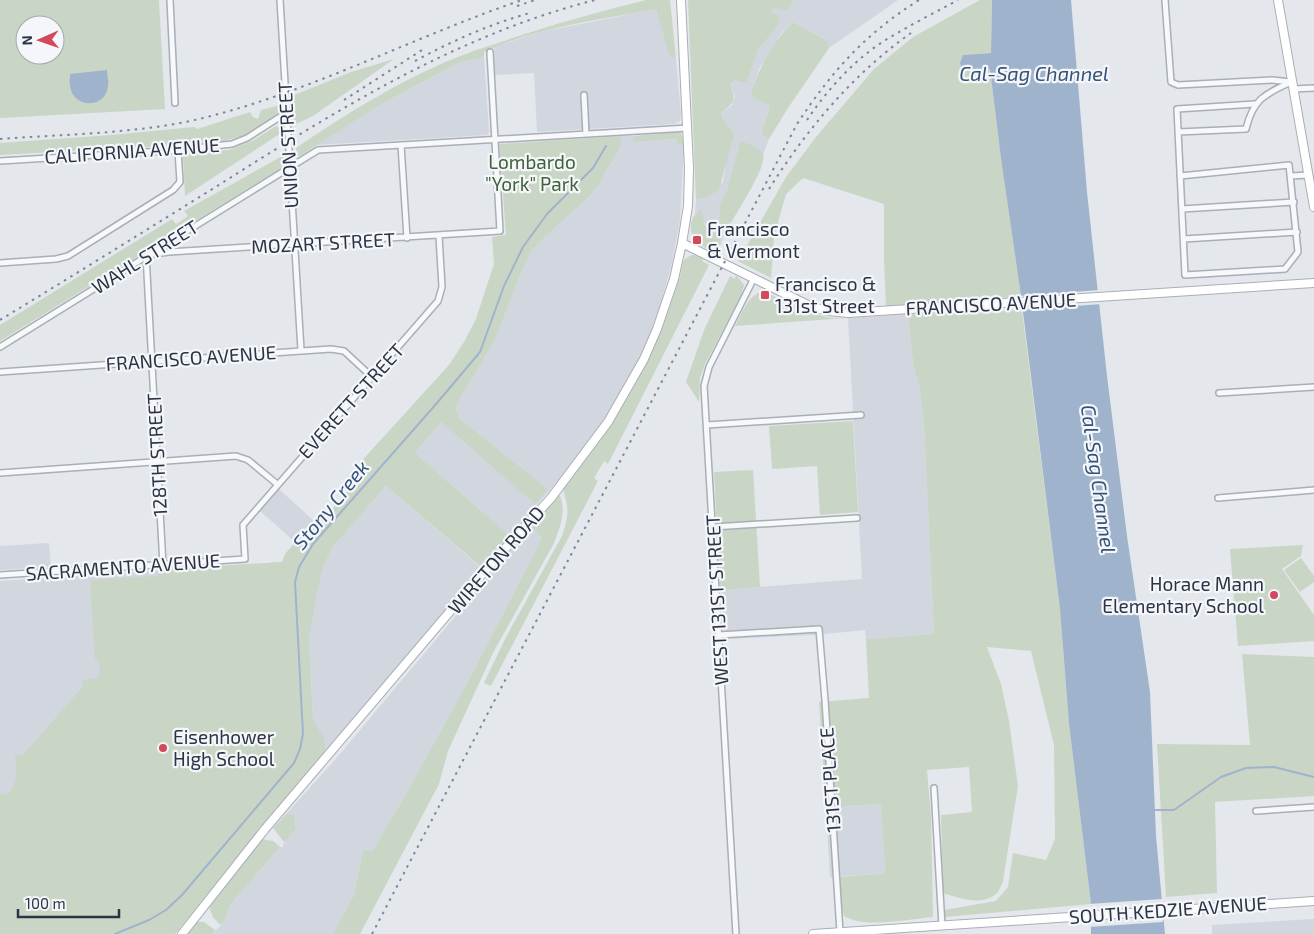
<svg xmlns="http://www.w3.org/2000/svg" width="1314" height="934" font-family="'Exo 2',sans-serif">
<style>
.built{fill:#d2d6de}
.green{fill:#c9d6c5;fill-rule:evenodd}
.water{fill:#9fb4cc}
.pier{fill:#e4e7ec}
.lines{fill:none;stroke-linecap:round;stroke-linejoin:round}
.stream{stroke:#9fb4cc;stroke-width:2}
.street-casing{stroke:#a9aeb7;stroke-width:8}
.secondary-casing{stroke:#a9aeb7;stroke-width:10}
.street{stroke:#f7f8fa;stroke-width:5}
.secondary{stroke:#fff;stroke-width:8}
.rail{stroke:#7d8696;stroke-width:2;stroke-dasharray:2.5 5;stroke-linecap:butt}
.poi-dot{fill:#d1495b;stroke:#f4f6f9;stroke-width:2}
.labels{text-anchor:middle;stroke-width:4.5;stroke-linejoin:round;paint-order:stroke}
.street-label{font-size:19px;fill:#2b3445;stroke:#f4f6f9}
.park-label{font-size:19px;fill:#3f6138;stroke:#f4f6f9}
.poi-label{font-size:19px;fill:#2b3445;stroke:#f4f6f9;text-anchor:start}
.water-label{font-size:20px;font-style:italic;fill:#34527a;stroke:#f4f6f9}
</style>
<rect width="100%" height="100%" fill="#e4e7ec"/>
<path class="built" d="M794,0H898L829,48L828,41L793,22L781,34L759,69L751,93L753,98L770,106L761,133L769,139L763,155L752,146L740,141L727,190L719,205L722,232L726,231L721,243L717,234L706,226L698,211L695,214L696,200L705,198L723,182L726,163L724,121L721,114L732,105L735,97L730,84L734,80L741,83L747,82L759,48L776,29L780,21L777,15L771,12L774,8L787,10Z
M656,9L669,54L676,59L681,115L680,121L674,124L537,132L534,73L495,75L494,47L540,32Z
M484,57L489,132L487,135L316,145L378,106L458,63Z
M621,136H634V142L676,139L677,143L684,144L680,220L672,263L660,306L645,347L626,386L605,422L581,454L325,751L175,934H0V581L282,562L313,717L309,638L311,616L324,564L332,548L386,486L479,566L509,535L415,453L441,422L535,503L548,489L459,418L456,408L459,400L495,340L521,273L532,250L548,234L588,198L609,167L622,141Z
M908,314L913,364L920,390L924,425L934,634L866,639L865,630L815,635L725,639L720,590L862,579L848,318Z
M279,489L314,521L295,542L260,511Z
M531,526L542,538L472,674L402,801L372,851H363L354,895L334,933L333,934H212L225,921L230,905L280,847H283L284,842L296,829L294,816L286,814L335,760Z
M49,543L51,567L0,570V546Z
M881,804L885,873L830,877L826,807Z
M1314,919V934H1212V925Z"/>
<path class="green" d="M0,0H159L165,109L0,118ZM25,25H55V55H25Z
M646,0H670L676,59L669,55L656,9C599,20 537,27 484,52V57L458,63L378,106L300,156H296V148C343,116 391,86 443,63C470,51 498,43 525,34C565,21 605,10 646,0Z
M688,0H794L787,11L774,8L771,12L777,15L780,21L776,29L759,48L747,82L741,83L735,80L730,84C737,103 734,101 721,114L724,121L734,134L719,190L705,198L696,200Z
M980,0H992L991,53L963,55L962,69H990L1001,159L1021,296L886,307L884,261V204L803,178L786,194L774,237L771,278L738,261L786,177L816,137L874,69L913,37Z
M793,22L828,41L829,48L788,108L769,139L761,134L770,106L753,98L751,93C760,65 773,42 793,22Z
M394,59L313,116L294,125L292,96L351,72Z
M281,105L279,112L277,115L250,134L216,143L0,155V143L112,135L194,127L197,129L250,112L253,117L258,119L261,110Z
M276,126L281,128L282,131L278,135L185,196L183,157L185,154L229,150L254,140Z
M676,132L681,133L684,144H677L676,139L634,142V136Z
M621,136L622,141L618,151L598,185L588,198L548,234L532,250L521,273L495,340L459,400L456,408L459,418L548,489L535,504L441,422L415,453L509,535L480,566L386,486L332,548L324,565L317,592L309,638L313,720L324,738L325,751L175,934H0V795L9,793C19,782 16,769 15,756L24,754L80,690L83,686L82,680L96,678L100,675L99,660H95L90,580L157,576L164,569L282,562L285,554L314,521L319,524L352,486L357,466L449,365L464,342L476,319L494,264L492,237L506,235L499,144Z
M740,141C747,143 759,147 763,155C768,165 733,219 726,231L721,232L719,205L727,190Z
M284,155L285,164L283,167L0,341V325L172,219L176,224L188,216L184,211Z
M698,211H702C703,216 703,224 707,228C715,235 717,229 721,243L718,250L711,248L709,250C693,241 683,228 698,211Z
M695,254L704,258L702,261L709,265L608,464L604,461L594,478L598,481L491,686L484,683L505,639L562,536C569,516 569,509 563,489C604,437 642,384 664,320C670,306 675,292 680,277C681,273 682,267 683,262C685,258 691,255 695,254Z
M736,275L744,285L741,296L705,364L700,378L699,402L686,382L704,330L730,276L735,279Z
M763,291L810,313L832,318H848L735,326C743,312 747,296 763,291Z
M1022,310L1060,609L1069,724L1091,904L945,917L944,910L996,901L1008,887L1013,853L1046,860L1055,839L1054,745L1031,651L987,647L1001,684L1009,721L1018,786L1003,881C1001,886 999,892 995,895C979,906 960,898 943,893L941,815L972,812L969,767L927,770L931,816L933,917C909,919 865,929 844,916L841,904L838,877L885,873L881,804L826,807L819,702L869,698L866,639L934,634L924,425L920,390L913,364L908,314Z
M853,421L858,512L820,515L817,466L772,469L769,426Z
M753,470L760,587L720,590L714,472Z
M559,494C567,509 560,528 554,543L493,653L448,751L439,784L360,934H333L354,895L363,850L372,851L402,801L472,674L542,538L531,526Z
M1303,545L1301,556L1282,569L1314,615V641L1238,646L1230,549Z
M1301,558L1314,576V582L1300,592L1284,570Z
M1242,654L1314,657V796L1215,802L1217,893L1166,897L1157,744L1250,745Z
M286,814L294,815L296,829L284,842L273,828Z
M261,839L273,841L280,847L230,905L225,921L220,925L213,917L209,907Z
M194,922H204L215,930L212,934H185Z"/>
<path class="water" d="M992,0H1071L1087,192L1107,376L1127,536L1150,692L1156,836L1165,934H1091V904L1069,724L1060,609L1021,296L1001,159L990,69H962L960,63L963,55L991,53Z
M107,70C107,75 109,81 108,86C106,109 73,109 70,86C69,82 70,77 70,74Z"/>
<path class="pier" d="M1100,290L1102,304L1020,310L1019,296Z
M1162,899L1163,922L1089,927V904Z"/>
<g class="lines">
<path class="stream" d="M1154,810H1174L1221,777L1246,768L1274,767L1314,777
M115,934L149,920L166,910L182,895L294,763L300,749L303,734L295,582L299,567L313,544L437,403L480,352L504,286L523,247L547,214L593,168L606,146"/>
<defs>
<path id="street" d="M170,0L175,103
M280,0L301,350
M1165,0L1171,82L1178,85L1272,80L1291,82
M1293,89L1314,88
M584,95L586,134
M1178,132L1246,129C1253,99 1265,94 1291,82
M401,145L407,238
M0,161L178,150L232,144L247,138L286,113
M1180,176L1289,165L1298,252L1285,269L1185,275L1177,109L1255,104
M1291,176L1308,175
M1182,209L1294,202
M1184,239L1297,232
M0,263L56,259L68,256L173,190L180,182L178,150
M0,347L318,150L688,128
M0,372L331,349L344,351L372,377
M1219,393L1314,387
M707,425L861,415
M0,473L236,456L248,460L277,484
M1218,498L1314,490
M713,527L857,518
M163,565L146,255L169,252L500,231L490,52
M0,575L245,559L243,525L438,301L442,287L439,236
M719,635L819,629L825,700L840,932
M934,788L942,926
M1256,811L1314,807
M736,934L704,386L709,367L754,278"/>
<path id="secondary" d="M1278,0L1314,207
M682,243L812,307L828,311L848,313L1314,283
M182,934L265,829L475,582L551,498L608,422L644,359L657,329L674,279L682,243L688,206L689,168L681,0
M813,934L1314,901"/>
</defs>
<use href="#street" class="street-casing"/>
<use href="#secondary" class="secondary-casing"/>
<use href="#street" class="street"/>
<use href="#secondary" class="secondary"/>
<path class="rail" d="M517,6L535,0
M415,61C452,41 490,24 530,13
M344,100L422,50
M807,120C827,90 854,60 884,41C908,26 934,13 958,0
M0,139C66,134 134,134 199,119C311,92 413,37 522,0
M769,189C807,129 853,74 911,33
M0,320C74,275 148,229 222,183C340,108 458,35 595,0
M372,934L797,124C832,71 865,34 919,0"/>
</g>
<g class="poi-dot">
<rect x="692" y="235" width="10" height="10" rx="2.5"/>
<rect x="760" y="290" width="10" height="10" rx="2.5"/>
<circle cx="1274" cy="595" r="5"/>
<circle cx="163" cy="748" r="5"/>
</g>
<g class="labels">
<g class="street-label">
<text transform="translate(288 145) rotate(-93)" y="7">UNION STREET</text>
<text transform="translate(132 151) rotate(-4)" y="7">CALIFORNIA AVENUE</text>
<text transform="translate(323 243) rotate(-3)" y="7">MOZART STREET</text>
<text transform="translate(145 257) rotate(-32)" y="7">WAHL STREET</text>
<text transform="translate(991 304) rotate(-3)" y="7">FRANCISCO AVENUE</text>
<text transform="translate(191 358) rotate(-4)" y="7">FRANCISCO AVENUE</text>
<text transform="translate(351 401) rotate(-48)" y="7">EVERETT STREET</text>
<text transform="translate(157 455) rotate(-93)" y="7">128TH STREET</text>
<text transform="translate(496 560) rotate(-49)" y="7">WIRETON ROAD</text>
<text transform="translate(123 567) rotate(-4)" y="7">SACRAMENTO AVENUE</text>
<text transform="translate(717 600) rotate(-93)" y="7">WEST 131ST STREET</text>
<text transform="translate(830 780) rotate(-94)" y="7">131ST PLACE</text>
<text transform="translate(1168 910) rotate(-4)" y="7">SOUTH KEDZIE AVENUE</text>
</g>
<g class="park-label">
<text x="532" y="169">Lombardo<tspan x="532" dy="22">"York" Park</tspan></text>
</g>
<g class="poi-label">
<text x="707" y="236">Francisco<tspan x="707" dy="22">&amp; Vermont</tspan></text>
<text x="775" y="291">Francisco &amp;<tspan x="775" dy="22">131st Street</tspan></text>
<text x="1264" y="591" text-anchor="end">Horace Mann<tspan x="1264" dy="22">Elementary School</tspan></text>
<text x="173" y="744">Eisenhower<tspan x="173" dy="22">High School</tspan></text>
</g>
<g class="water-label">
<text x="1034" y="81">Cal-Sag Channel</text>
<text transform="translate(1098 479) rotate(82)" y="7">Cal-Sag Channel</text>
<text transform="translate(331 505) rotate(-51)" y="7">Stony Creek</text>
</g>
</g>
<g transform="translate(40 40) rotate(268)"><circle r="24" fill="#f4f6f9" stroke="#a4a8b1"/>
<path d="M0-4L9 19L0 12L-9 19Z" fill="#d1495b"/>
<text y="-8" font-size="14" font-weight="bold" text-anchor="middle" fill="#2b3445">N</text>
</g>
<path d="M18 909v8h101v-8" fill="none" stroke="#2b3445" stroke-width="2.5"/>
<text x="25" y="909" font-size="15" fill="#2b3445" stroke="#f4f6f9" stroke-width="4" paint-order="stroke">100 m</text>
</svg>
